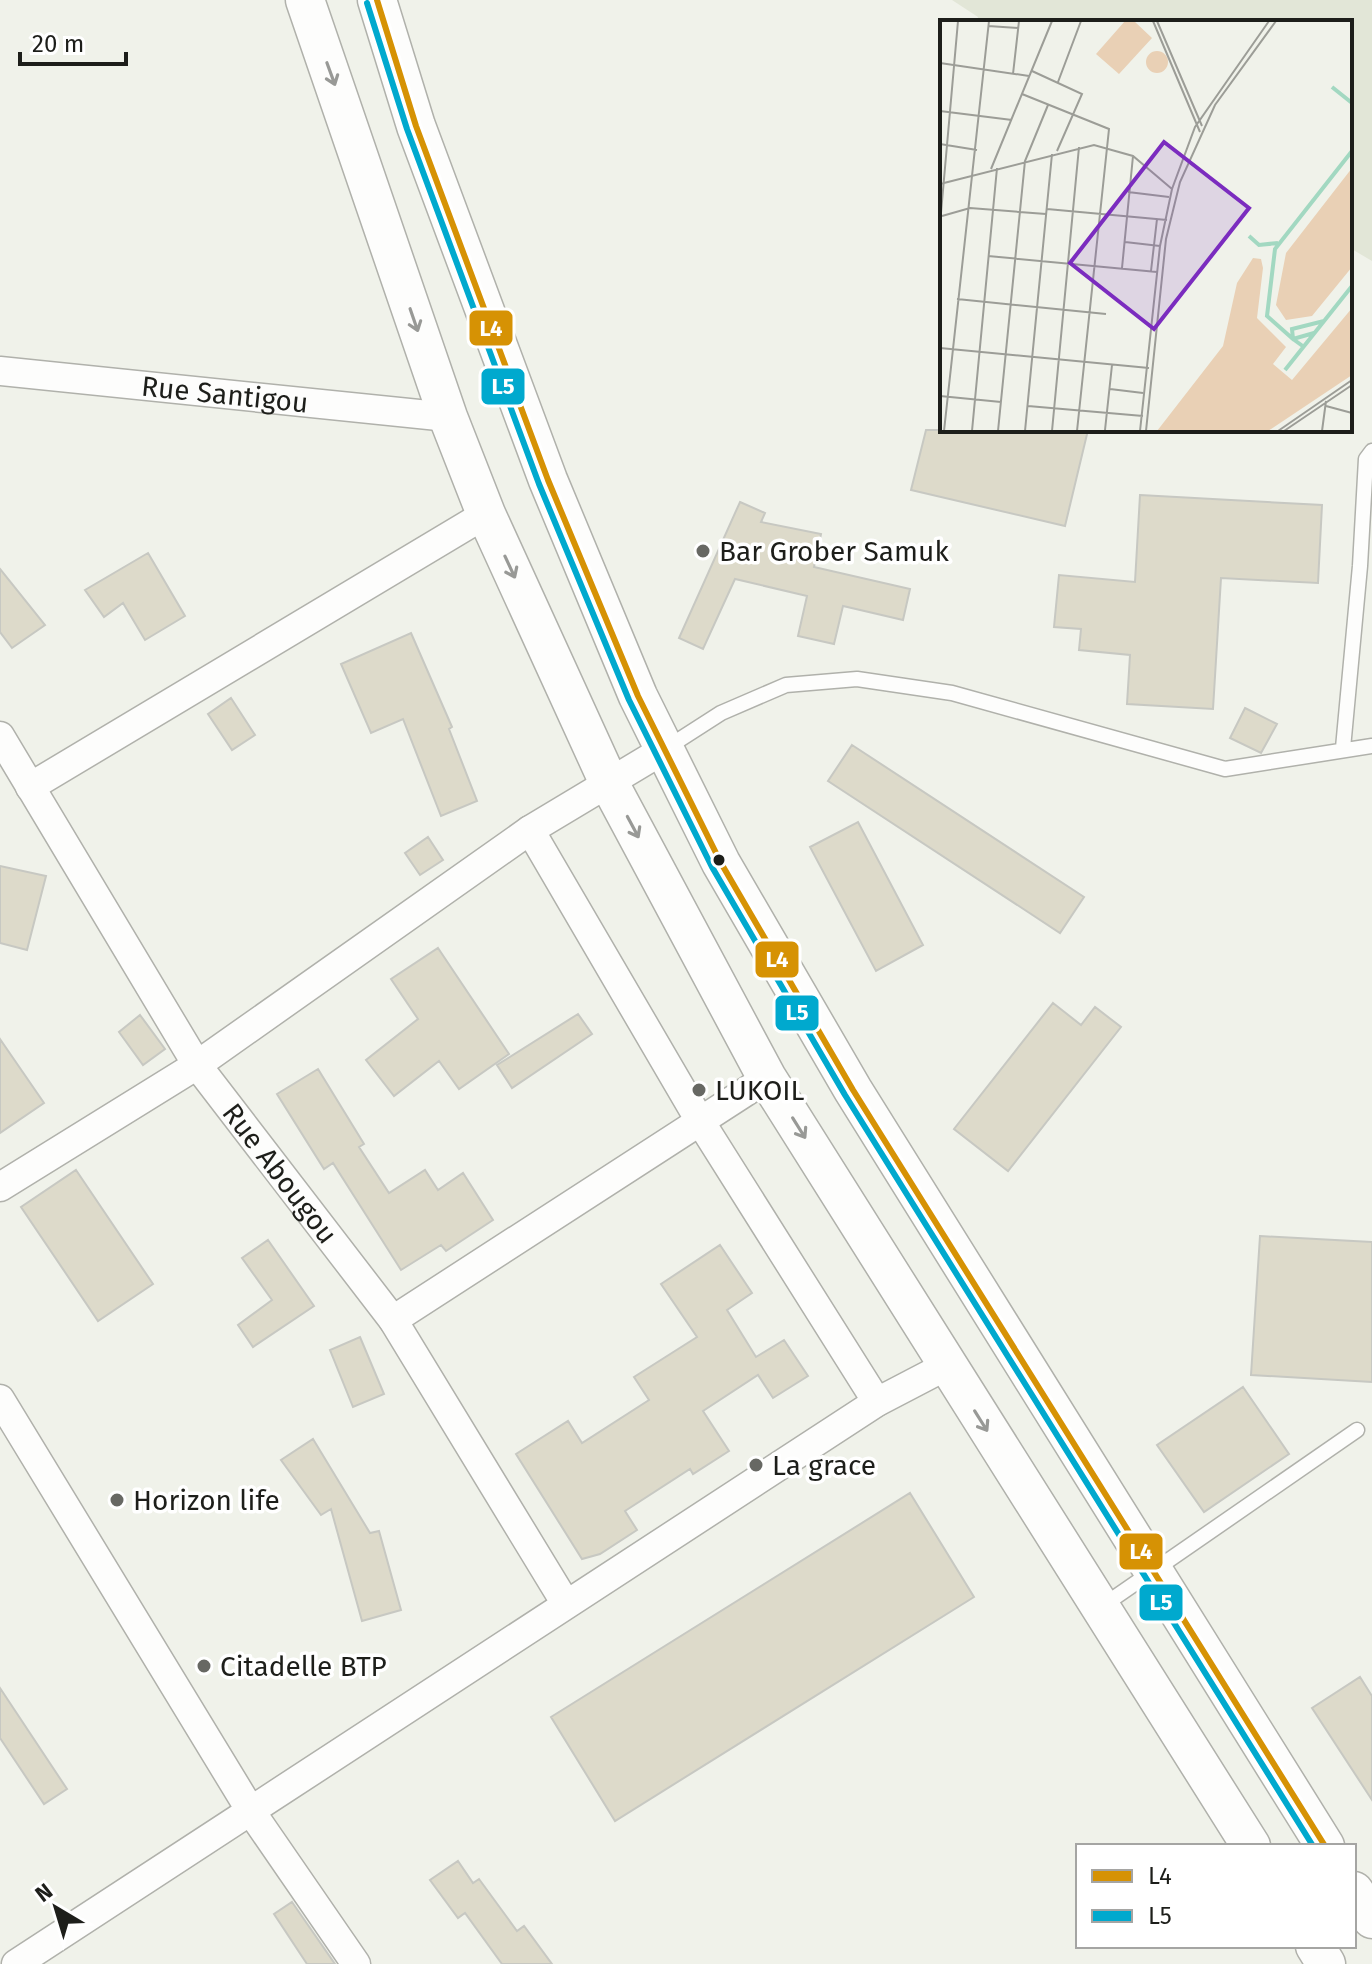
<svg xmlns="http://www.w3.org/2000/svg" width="1372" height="1964" font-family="'Fira Sans',sans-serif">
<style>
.built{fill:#e2e6d7}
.building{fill:#dddaca;stroke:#c7c8c2;stroke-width:2}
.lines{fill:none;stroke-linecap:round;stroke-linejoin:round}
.lane-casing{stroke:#b0b1ab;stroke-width:17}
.street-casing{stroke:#b0b1ab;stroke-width:31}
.secondary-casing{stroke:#b0b1ab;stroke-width:41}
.lane{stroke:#fdfdfc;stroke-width:14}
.street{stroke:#fdfdfc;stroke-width:28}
.secondary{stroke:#fdfdfc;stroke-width:38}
.bus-1-casing{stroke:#fff;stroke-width:12}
.bus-2-casing{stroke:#fff;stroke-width:12}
.bus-1{stroke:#d69204;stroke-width:6}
.bus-2{stroke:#00a9ce;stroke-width:6}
.oneway{stroke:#989996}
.poi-dot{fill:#676863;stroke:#fff;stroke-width:3}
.bus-dot{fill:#1d1e1a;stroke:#fff;stroke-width:3}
.labels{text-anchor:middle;stroke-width:7;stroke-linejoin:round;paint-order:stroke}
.street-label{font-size:28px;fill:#1d1e1a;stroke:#fff}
.poi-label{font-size:28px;fill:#1d1e1a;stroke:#fff;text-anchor:start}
.inset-river{fill:none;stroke:#a2d8c1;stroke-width:4}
.inset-road{fill:none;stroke:#9c9d97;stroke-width:2}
.view{fill:#7b2cbf;fill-opacity:0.15;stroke:#7b2cbf;stroke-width:4}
.inset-edge{fill:none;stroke:#1d1e1a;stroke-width:4}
.line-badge{stroke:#fff;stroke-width:3}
.badge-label{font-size:22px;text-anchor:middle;font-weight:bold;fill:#fff}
</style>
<rect width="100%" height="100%" fill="#f0f2ea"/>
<path class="built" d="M952,0H1372V261L1350,248V22H977L978,17Z"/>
<path class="building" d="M926,430H1088L1065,526L911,490Z
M1140,495L1322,505L1318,583L1221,578L1213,709L1127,704L1130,655L1079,650L1081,629L1054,627L1059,575L1135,582Z
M740,502L765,513L761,522L821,534L814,567L910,589L903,620L843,606L834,644L798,636L807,596L735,579L703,649L679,638Z
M148,553L185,616L145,640L123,603L104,617L85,590Z
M0,569L45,625L12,648L0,632Z
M411,633L452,727L449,729L477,801L441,816L403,719L371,733L341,664Z
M231,698L255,735L232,750L208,714Z
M1245,708L1277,724L1261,753L1230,738Z
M852,745L1084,897L1060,933L828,781Z
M858,822L923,945L876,971L810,847Z
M428,837L443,860L420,875L405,853Z
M0,866L46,876L27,950L0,943Z
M438,948L509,1054L459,1089L439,1061L394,1096L366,1060L418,1019L391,979Z
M1053,1003L1081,1025L1095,1007L1121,1027L1008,1171L954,1129Z
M578,1014L592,1034L512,1088L497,1065Z
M140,1015L165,1049L143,1065L119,1032Z
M0,1039L44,1103L0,1133Z
M318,1069L364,1144L359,1147L389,1193L425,1170L438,1190L463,1173L493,1220L446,1251L441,1245L401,1270L333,1163L324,1169L277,1094Z
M76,1170L153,1284L98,1321L21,1207Z
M1260,1236L1372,1242V1382L1251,1375Z
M268,1240L314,1306L253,1347L238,1325L272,1300L242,1258Z
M720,1245L752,1293L727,1310L756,1357L784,1340L808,1376L773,1398L758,1375L703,1411L729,1451L693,1474L690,1469L625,1511L637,1530L600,1554L582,1559L516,1454L568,1421L582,1443L649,1400L634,1377L697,1337L661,1284Z
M360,1337L384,1394L353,1407L330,1350Z
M1243,1387L1289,1454L1204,1512L1157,1445Z
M313,1439L370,1533L379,1531L401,1610L362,1621L331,1509L321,1515L281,1460Z
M910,1493L974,1597L615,1821L551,1717Z
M1360,1677L1372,1696V1800L1312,1708Z
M0,1688L67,1789L44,1804L0,1738Z
M458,1861L473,1883L479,1879L517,1931L524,1926L552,1964H502L465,1913L458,1918L430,1880Z
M292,1902L335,1964H307L274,1914Z"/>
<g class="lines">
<defs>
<path id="lane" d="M1343,748L1360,566L1366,459L1372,451
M665,749L721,713L786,685L857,679L952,693L1225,769L1372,746
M1101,1607L1357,1430"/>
<g id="street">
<path id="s1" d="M0,371L448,417"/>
<path id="s2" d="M0,736L197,1065L393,1320L566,1604"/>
<path d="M30,787L486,514"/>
<path d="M530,830L700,1121L877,1402"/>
<path d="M0,1187L197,1065L530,830L665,749"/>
<path d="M393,1320L767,1078"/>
<path d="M0,1399L252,1813L356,1964"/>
<path d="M16,1964L877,1402L946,1366"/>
</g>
<path id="secondary" d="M305,0L448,417L486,514L608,781L767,1078L1251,1846
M377,0L416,126L548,480L638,696L721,863L853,1090L1325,1846
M1354,1891L1372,1919
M1315,1946L1326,1964"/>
</defs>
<use href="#lane" class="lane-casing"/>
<use href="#street" class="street-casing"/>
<use href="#secondary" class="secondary-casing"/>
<use href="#lane" class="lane"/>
<use href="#street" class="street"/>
<use href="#secondary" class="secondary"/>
<defs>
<path id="bus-1" d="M377,0L416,126L548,480L638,696L721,863L853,1090L1325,1846"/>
<path id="bus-2" d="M367,3L407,129L539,484L629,700L712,867L845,1095L1313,1846"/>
</defs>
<use href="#bus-1" class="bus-1-casing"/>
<use href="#bus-2" class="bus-2-casing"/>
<use href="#bus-1" class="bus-1"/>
<use href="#bus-2" class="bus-2"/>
</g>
<defs><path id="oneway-shaft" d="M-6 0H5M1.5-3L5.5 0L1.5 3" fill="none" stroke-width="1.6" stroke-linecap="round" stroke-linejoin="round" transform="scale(2)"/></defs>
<g class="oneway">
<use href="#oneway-shaft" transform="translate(331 74) rotate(70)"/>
<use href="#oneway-shaft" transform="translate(414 320) rotate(71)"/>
<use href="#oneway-shaft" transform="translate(510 567) rotate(65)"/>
<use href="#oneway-shaft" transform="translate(633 827) rotate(62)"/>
<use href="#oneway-shaft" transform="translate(799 1128) rotate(58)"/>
<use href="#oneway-shaft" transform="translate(981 1421) rotate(58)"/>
</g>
<g class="poi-dot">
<circle cx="703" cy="551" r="8"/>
<circle cx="699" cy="1090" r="8"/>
<circle cx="756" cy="1465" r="8"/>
<circle cx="117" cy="1500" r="8"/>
<circle cx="204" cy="1666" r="8"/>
</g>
<circle class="bus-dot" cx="719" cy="860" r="7"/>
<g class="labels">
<g class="street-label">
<text dy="10" stroke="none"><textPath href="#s1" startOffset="226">Rue Santigou</textPath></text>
<text dy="10" stroke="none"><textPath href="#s2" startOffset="520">Rue Abougou</textPath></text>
</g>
<g class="poi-label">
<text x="719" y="561">Bar Grober Samuk</text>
<text x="715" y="1100">LUKOIL</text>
<text x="772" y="1475">La grace</text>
<text x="133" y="1510">Horizon life</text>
<text x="220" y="1676">Citadelle BTP</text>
</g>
</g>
<g transform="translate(940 20)">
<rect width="412" height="412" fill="#f0f2ea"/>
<path d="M412,148V247L372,296L346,300L336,285L346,233ZM313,238L321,239L323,248L317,298L346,327L333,344L352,360L412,288V355L328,411H217L283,326L297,263Z" fill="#e9d0b5"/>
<path d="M185,1H194L212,18L179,54L156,34ZM206 42a11 11 0 1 1 22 0a11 11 0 1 1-22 0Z" fill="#e9d0b5"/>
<path class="inset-river" d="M392,67L412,83M309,216L319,225L338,223M374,313L353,319L327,296L335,229L412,131M364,327L353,319L352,309L384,301M345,350L412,266"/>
<path class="inset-road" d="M213,1L260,112M217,1L262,106M48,6L78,8M0,43L89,56M92,51L142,74L117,131M73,54L79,1M118,62L141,1M82,74L169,109L137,411M0,91L72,100M0,124L37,130M51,149L112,1M0,164L154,125L193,136L232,169M188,172L229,177M107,189L227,200M2,196L30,188L106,194M0,204L18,1M185,222L220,226M48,236L217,252M182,248L193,136M211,251L217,199M17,279L166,294M0,328L209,348M170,369L203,373M0,376L61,382M88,386L203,396M386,386L412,393M165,410L172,345M4,411L49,1M32,411L57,148M58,411L85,141L108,85M85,411L112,134M112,411L139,127M200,411L220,226L232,169L255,107L329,1M206,411L226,219L240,162L275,85L336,1M338,411L412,360M344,411L412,365M382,411L386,381"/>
<path class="view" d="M224,122L309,188L214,309L130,243Z"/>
<rect width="412" height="412" class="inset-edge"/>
</g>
<g class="line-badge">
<rect x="468" y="309" width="46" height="38" rx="8" fill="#d69204"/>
<rect x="480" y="367" width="46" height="39" rx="8" fill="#00a9ce"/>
<rect x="754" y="940" width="46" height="39" rx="8" fill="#d69204"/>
<rect x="774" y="994" width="46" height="38" rx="8" fill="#00a9ce"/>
<rect x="1118" y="1532" width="46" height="39" rx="8" fill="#d69204"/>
<rect x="1138" y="1583" width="46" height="39" rx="8" fill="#00a9ce"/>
</g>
<g class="badge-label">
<text x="491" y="336">L4</text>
<text x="503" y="394">L5</text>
<text x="777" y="967">L4</text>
<text x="797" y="1020">L5</text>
<text x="1141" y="1559">L4</text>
<text x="1161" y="1610">L5</text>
</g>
<rect x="1076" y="1844" width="280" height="104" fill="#ffffff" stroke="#a5a5a3" stroke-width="2"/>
<rect x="1092" y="1870" width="40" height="12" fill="#d69204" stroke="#a5a5a3" stroke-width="2"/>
<text x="1148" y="1884" font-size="24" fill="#1d1e1a">L4</text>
<rect x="1092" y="1910" width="40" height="12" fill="#00a9ce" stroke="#a5a5a3" stroke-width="2"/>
<text x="1148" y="1924" font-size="24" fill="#1d1e1a">L5</text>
<g transform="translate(56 1908) rotate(322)" stroke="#ffffff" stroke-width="6" paint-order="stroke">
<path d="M0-6L14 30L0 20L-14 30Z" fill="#1d1e1a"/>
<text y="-12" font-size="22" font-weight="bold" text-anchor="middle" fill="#1d1e1a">N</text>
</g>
<path d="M20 52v12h106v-12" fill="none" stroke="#1d1e1a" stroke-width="4"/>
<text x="32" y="52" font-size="24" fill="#1d1e1a" stroke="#ffffff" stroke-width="6" paint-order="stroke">20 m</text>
</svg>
